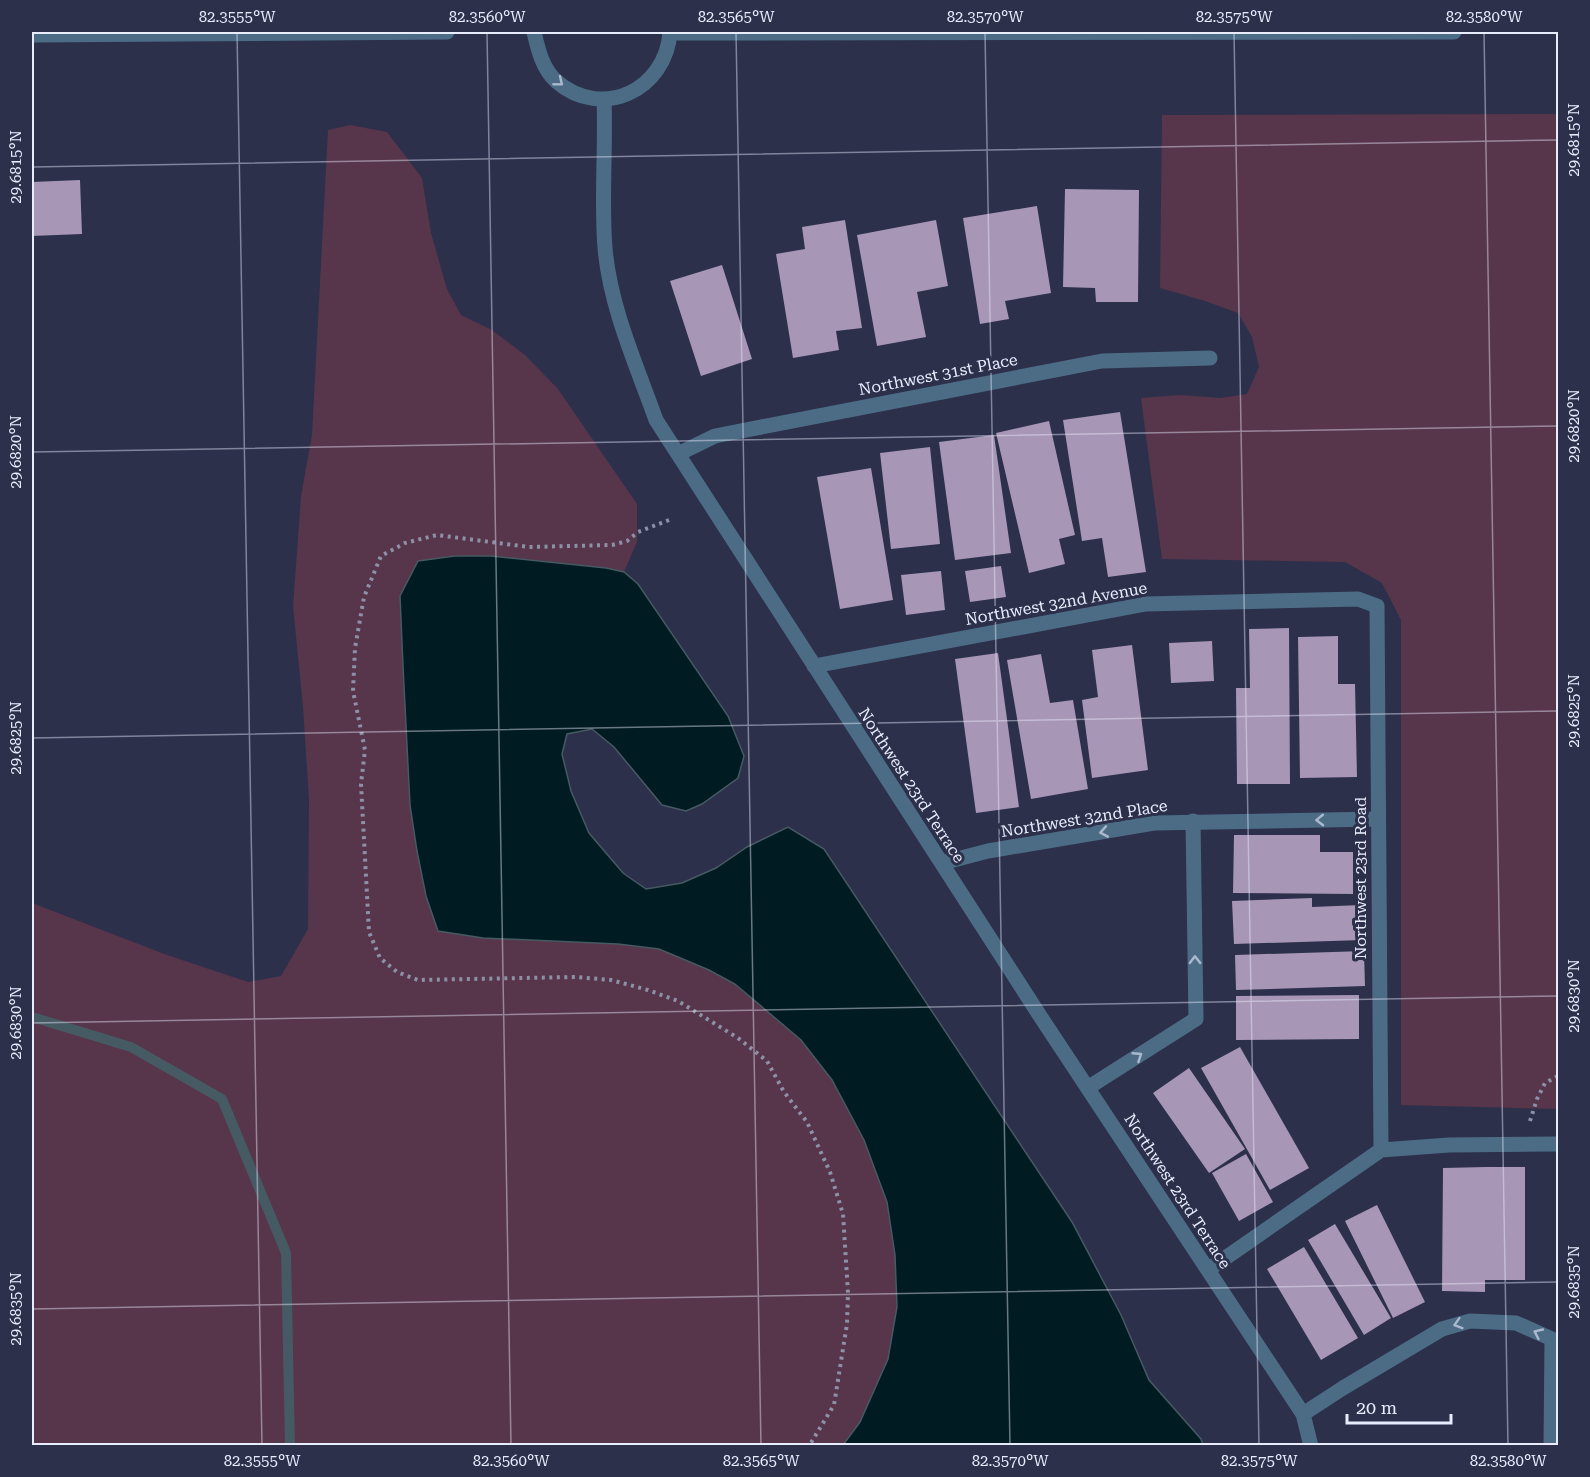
<svg xmlns="http://www.w3.org/2000/svg" width="1590" height="1477" font-family="'Roboto Serif',serif">
<style>
.green{fill:#57354b}
.water{fill:#001b21;stroke:#465a63;stroke-width:1.5}
.lines{fill:none;stroke-linecap:round;stroke-linejoin:round}
.stream{stroke:#465a63;stroke-width:10}
.building{fill:#a796b5}
.path{stroke:#8d91a7;stroke-width:4;stroke-dasharray:3 4.5;stroke-linecap:butt}
.minor{stroke:#4c6c86;stroke-width:15}
.tertiary{stroke:#4c6c86;stroke-width:15}
.oneway{stroke:#aab9cd}
.ticks{fill:none;stroke:#e8ecfd;stroke-width:1.5;stroke-opacity:0.45}
.labels{text-anchor:middle;stroke-width:6;stroke-linejoin:round;paint-order:stroke}
.street-label{font-size:16px;fill:#e8ecfd;stroke:#2c304b}
.neatline{fill:none;stroke:#e8ecfd;stroke-width:2}
.ticks-label{font-size:15px;text-anchor:middle;fill:#e8ecfd}
</style>
<rect width="100%" height="100%" fill="#2c304b"/>
<path class="green" d="M1558,114V1109L1401,1105V620L1382,583L1345,562L1162,559L1141,398L1179,395L1221,398L1247,394L1259,367L1252,337L1238,313L1205,301L1160,288L1162,115Z
M350,125L387,132L422,178L431,233L447,289L461,315L492,330L525,355L558,389L637,504V542L624,572L574,564L491,556H455L418,561L400,596L403,666L410,805L417,851L426,896L438,931L483,938L618,944L659,949L709,970L735,984L801,1040L832,1080L864,1140L887,1202L895,1255L897,1307L888,1359L860,1422L843,1446L32,1445V903L167,955L248,982L281,976L308,929L309,799L303,707L293,606L301,496L312,435L328,130Z"/>
<path class="water" d="M455,556H491L606,568L624,572L638,584L728,716L744,756L738,778L702,804L686,811L662,805L614,747L592,729L567,734L562,754L571,791L589,833L623,873L646,889L682,883L716,868L747,847L788,827L824,849L1072,1222L1121,1315L1149,1380L1201,1439L1203,1445H843L860,1422L888,1359L897,1307L895,1255L887,1202L864,1140L832,1080L801,1040L735,984L709,970L659,949L618,944L483,938L438,931L426,896L417,851L410,805L403,666L400,596L418,561Z"/>
<g class="lines">
<path class="stream" d="M32,1017L131,1047L222,1099L286,1253L290,1446"/>
</g>
<path class="building" d="M80,180L82,234L32,236V182Z
M1065,189L1139,190L1138,302H1096L1095,288L1063,287Z
M1037,206L1051,293L1005,301L1009,319L980,324L963,218Z
M845,220L862,328L836,331L839,350L793,358L776,254L805,249L802,227Z
M936,220L948,286L917,292L926,337L877,346L857,235Z
M722,265L752,359L701,376L670,281Z
M1120,412L1146,572L1108,577L1102,538L1082,541L1063,420Z
M1049,421L1075,535L1059,539L1065,564L1029,573L996,433Z
M994,435L1011,553L955,560L939,442Z
M930,447L940,544L891,549L880,453Z
M871,468L893,600L840,609L817,477Z
M1001,566L1006,597L970,602L965,571Z
M941,571L945,610L906,615L901,575Z
M1289,628L1290,784H1237L1236,688H1250L1249,629Z
M1338,636V684H1355L1357,777L1300,778L1298,637Z
M1212,641L1214,681L1171,683L1169,643Z
M1132,645L1148,770L1092,778L1082,700L1098,697L1092,650Z
M998,653L1019,807L976,813L955,659Z
M1041,654L1050,703L1073,700L1088,789L1031,799L1007,660Z
M1234,835H1320V852H1353V894L1233,893Z
M1312,898V907L1361,905L1362,940L1234,944L1232,901Z
M1364,951L1365,986L1236,990L1235,955Z
M1359,995V1039L1236,1040V996Z
M1240,1047L1309,1168L1270,1190L1201,1068Z
M1189,1068L1245,1149L1209,1173L1153,1093Z
M1246,1154L1273,1202L1239,1221L1212,1173Z
M1486,1167H1525V1280H1485V1292L1442,1291L1443,1168Z
M1377,1205L1425,1302L1393,1318L1345,1221Z
M1335,1224L1391,1318L1364,1335L1308,1240Z
M1304,1247L1358,1338L1321,1360L1267,1269Z"/>
<g class="lines">
<path class="path" d="M669,520L638,532L627,541L612,545L529,547L437,535L405,543L381,556L364,597L355,648L353,691L365,750L361,784L369,932L380,958L397,972L418,980L575,977L611,980L648,990L678,1001L738,1038L767,1061L784,1092L807,1122L830,1172L843,1214L848,1293L847,1324L834,1405L809,1446
M1530,1121L1537,1099L1545,1083L1558,1076"/>
<path class="minor" d="M604,100C606,149 601,199 605,248C610,307 636,364 656,420L1042,1019L1303,1414L1311,1446
M678,454L715,436L1102,361L1210,358
M814,666L1146,604L1358,599L1377,606L1381,1150
M942,863L988,851L1154,823L1378,819
M1089,1087L1196,1019L1193,821
M1208,1270L1381,1150L1449,1145L1558,1144
M1303,1414L1343,1388L1442,1329L1470,1321L1516,1323L1552,1339L1551,1446"/>
<path class="tertiary" d="M534,32C538,49 542,68 556,81C602,121 666,90 670,32
M671,33L1454,32
M32,35L447,32"/>
</g>
<defs><path id="oneway-chevron" d="M-2-3.5L2.5 0L-2 3.5" fill="none" stroke-width="1.6" stroke-linecap="round" stroke-linejoin="round" transform="scale(1.5)"/></defs>
<g class="oneway">
<use href="#oneway-chevron" transform="translate(559 82) rotate(39)"/>
<use href="#oneway-chevron" transform="translate(1320 820) rotate(179)"/>
<use href="#oneway-chevron" transform="translate(1104 832) rotate(170)"/>
<use href="#oneway-chevron" transform="translate(1195 960) rotate(-91)"/>
<use href="#oneway-chevron" transform="translate(1138 1056) rotate(-33)"/>
<use href="#oneway-chevron" transform="translate(1458 1324) rotate(163)"/>
<use href="#oneway-chevron" transform="translate(1538 1333) rotate(-155)"/>
</g>
<path class="ticks" d="M237,32L262,1446M487,32L511,1446M736,32L761,1446M985,32L1010,1446M1234,32L1259,1446M1484,32L1508,1446M32,167L1558,140M32,452L1558,426M32,738L1558,711M32,1023L1558,996M32,1309L1558,1282"/>
<g class="labels">
<g class="street-label">
<text transform="translate(938 374) rotate(-11)" y="6">Northwest 31st Place</text>
<text transform="translate(1056 603) rotate(-10)" y="6">Northwest 32nd Avenue</text>
<text transform="translate(912 785) rotate(57)" y="6">Northwest 23rd Terrace</text>
<text transform="translate(1084 818) rotate(-9)" y="6">Northwest 32nd Place</text>
<text transform="translate(1360 878) rotate(-90)" y="6">Northwest 23rd Road</text>
<text transform="translate(1178 1191) rotate(57)" y="6">Northwest 23rd Terrace</text>
</g>
</g>
<rect width="1590" height="1477" fill="none" stroke="#2c304b" stroke-width="66"/>
<path d="M1347 1414v9h104v-9" fill="none" stroke="#e8ecfd" stroke-width="3"/>
<text x="1356" y="1414" font-size="18" fill="#e8ecfd" stroke="#2c304b" stroke-width="4.5" paint-order="stroke">20 m</text>
<rect x="33" y="33" width="1524" height="1411" class="neatline"/>
<g class="ticks-label">
<text x="237" y="22">82.3555°W</text>
<text x="487" y="22">82.3560°W</text>
<text x="736" y="22">82.3565°W</text>
<text x="985" y="22">82.3570°W</text>
<text x="1234" y="22">82.3575°W</text>
<text x="1484" y="22">82.3580°W</text>
<text transform="translate(1574 140) rotate(-90)" y="5">29.6815°N</text>
<text transform="translate(16 167) rotate(-90)" y="5">29.6815°N</text>
<text transform="translate(1574 426) rotate(-90)" y="5">29.6820°N</text>
<text transform="translate(16 452) rotate(-90)" y="5">29.6820°N</text>
<text transform="translate(1574 711) rotate(-90)" y="5">29.6825°N</text>
<text transform="translate(16 738) rotate(-90)" y="5">29.6825°N</text>
<text transform="translate(1574 996) rotate(-90)" y="5">29.6830°N</text>
<text transform="translate(16 1023) rotate(-90)" y="5">29.6830°N</text>
<text transform="translate(1574 1282) rotate(-90)" y="5">29.6835°N</text>
<text transform="translate(16 1309) rotate(-90)" y="5">29.6835°N</text>
<text x="262" y="1466">82.3555°W</text>
<text x="511" y="1466">82.3560°W</text>
<text x="761" y="1466">82.3565°W</text>
<text x="1010" y="1466">82.3570°W</text>
<text x="1259" y="1466">82.3575°W</text>
<text x="1508" y="1466">82.3580°W</text>
</g>
</svg>
